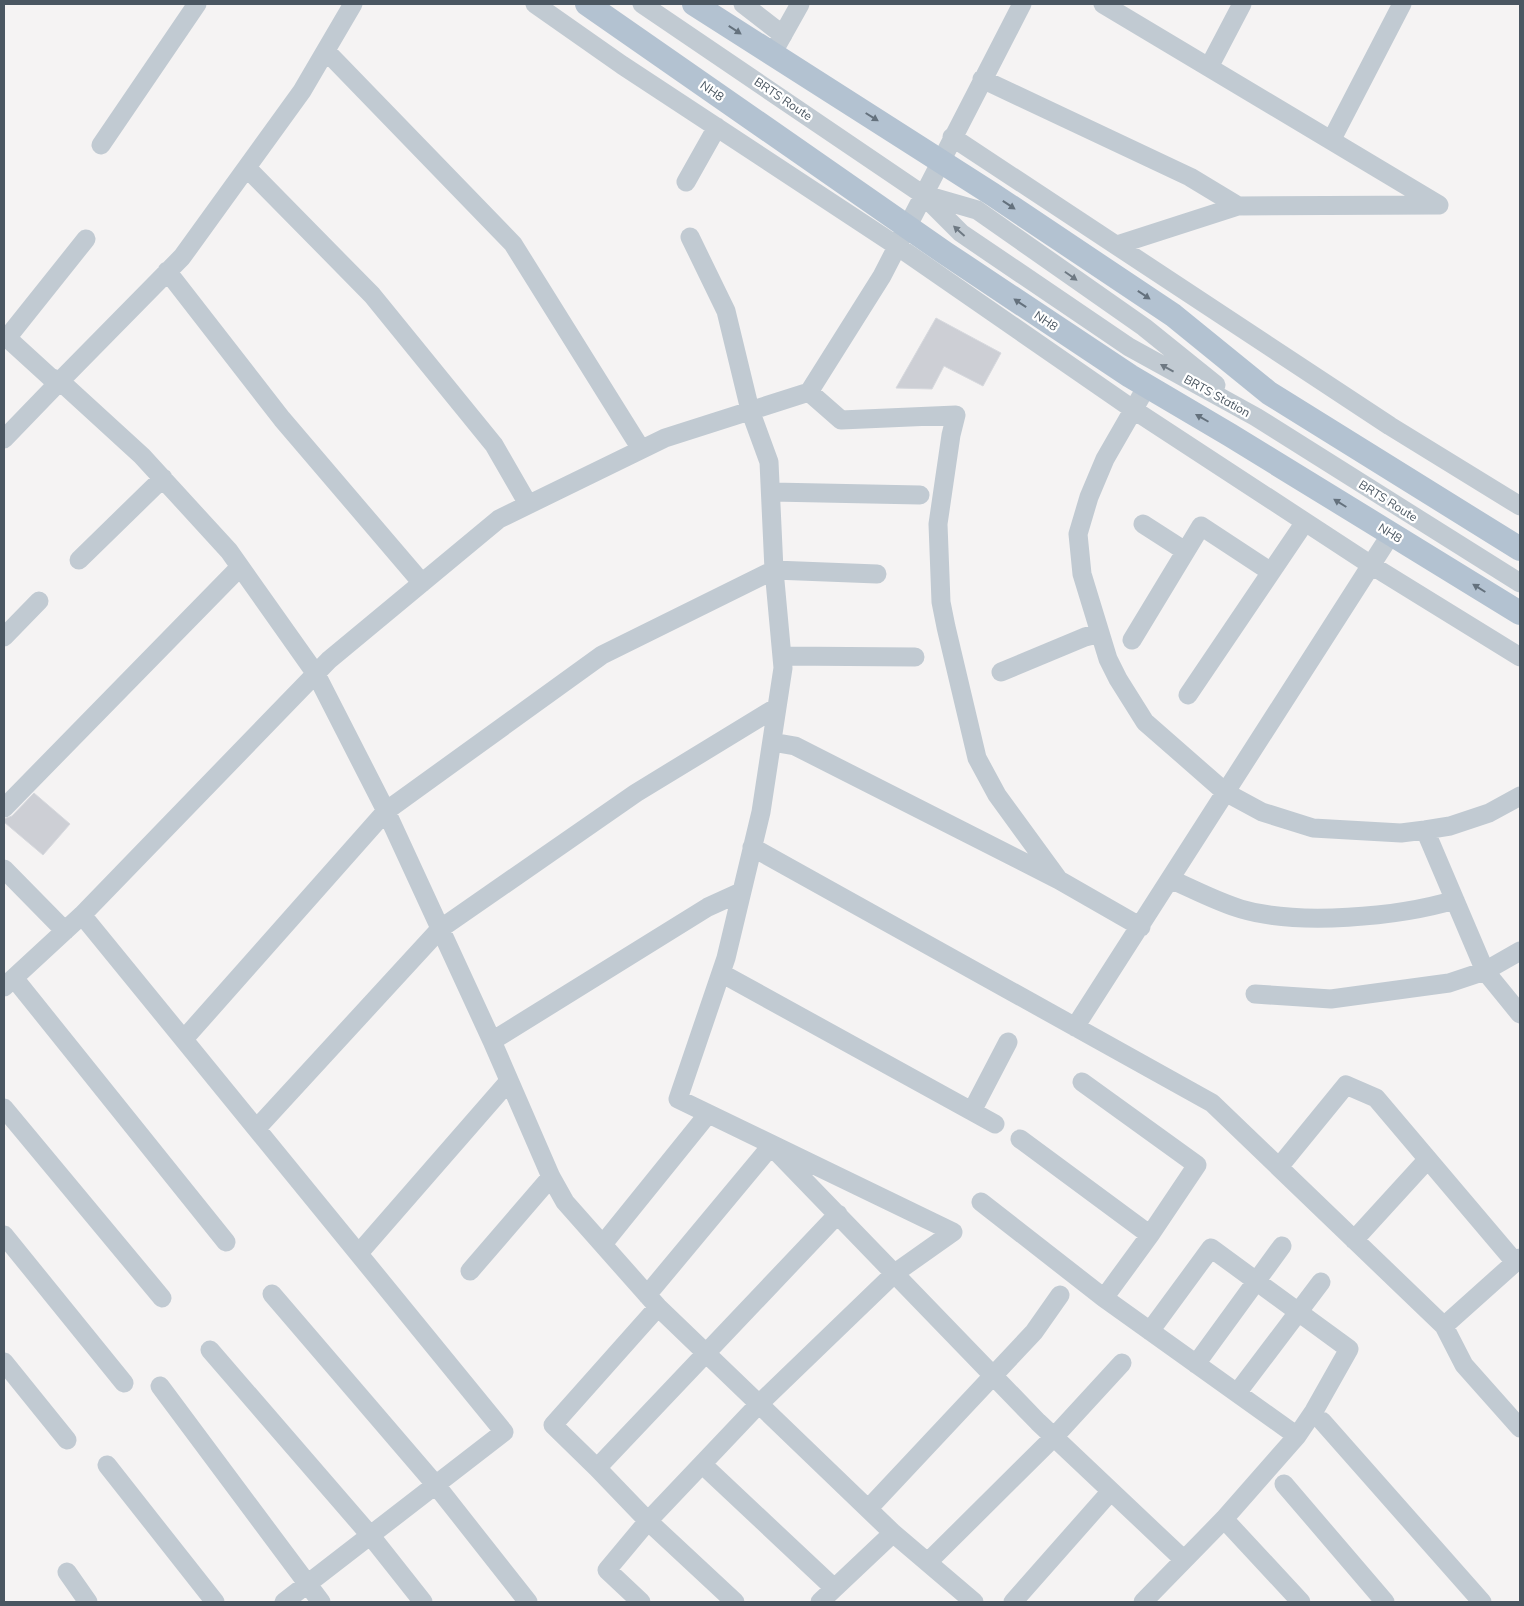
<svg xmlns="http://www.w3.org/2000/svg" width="1524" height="1606" font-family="Mulish,sans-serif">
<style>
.building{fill:#cdcfd5;stroke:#d7d9de}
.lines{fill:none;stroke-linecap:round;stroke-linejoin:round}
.minor{stroke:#c1cad2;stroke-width:19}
.major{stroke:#b3c2d1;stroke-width:24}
.oneway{fill:#64717d}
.oneway2{fill:#6e7983}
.labels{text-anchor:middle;stroke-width:4.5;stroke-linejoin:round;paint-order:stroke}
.street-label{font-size:12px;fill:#4a5661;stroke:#fff}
</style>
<rect width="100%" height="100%" fill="#f5f3f3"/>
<path class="building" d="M936,318L1001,353L983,386L944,366L932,389L896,388Z
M34,793L70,824L43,855L4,822V819L12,816Z"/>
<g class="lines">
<path class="minor" d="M353,4L302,91L182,257L60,381L142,456L229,551L316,674L386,811L492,1041L708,907L741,892
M535,4L622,65L897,246L1134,410L1371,565L1520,657
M642,4L922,194L961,233L1129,347L1256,417L1520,583
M743,4L783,35
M1103,4L1439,205
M326,51L513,244L641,449
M772,54L800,4
M1209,67L1242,4
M982,79L1190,177L1238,206
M952,137L1390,426L1520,506
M1332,139L1402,4
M101,145L197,4
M247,168L372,295L494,445L528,504
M686,182L717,127
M925,195L977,210L1144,327L1216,385
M690,237L726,311L750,410L769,462L774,570L783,668L761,812L726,958L678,1099L953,1232L895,1273L759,1404L648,1521L597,1468L838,1214
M1117,245L1238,206L1439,205
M167,271L282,419L422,583
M4,335L50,377L60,381L4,439
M7,338L86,239
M1147,386L1105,459L1089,497L1078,534L1082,574L1108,659L1118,679L1145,722L1225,792L1262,812L1313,828L1401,833L1425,830L1450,826L1489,813L1520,796
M809,392L841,420L956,415L951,435L938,524L941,602L946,627L977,758L997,795L1059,880
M772,492L920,495
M1143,524L1185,551
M79,560L163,478
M4,637L39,601
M1132,640L1201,526L1271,572
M782,656L915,657
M1001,672L1085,637L1100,633
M1188,695L1305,522
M772,742L795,746L1059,880L1141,927
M4,808L240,567
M1425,830L1485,971L1520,1014
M752,847L1212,1103L1444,1326L1464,1365L1520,1428
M4,869L65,931
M1170,879C1193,889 1217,902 1241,909C1298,926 1398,917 1455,900
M82,915L504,1432L284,1602
M721,973L995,1124
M14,978L226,1242
M4,987L82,915L329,660L499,519L665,438L809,392L882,276L1022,4
M1255,994L1331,999L1449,983L1485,971L1520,951
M1075,1027L1391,534
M184,1039L386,811L602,655L774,570L877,574
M492,1041L551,1177L565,1202L658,1307L893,1533L974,1602
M1082,1082L1197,1165L1150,1235
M4,1108L162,1298
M972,1111L1008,1042
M257,1128L440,929L636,793L777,707
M1020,1139L1150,1235L1104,1298
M1279,1167L1346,1085L1376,1098L1515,1262
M981,1202L1104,1298L1297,1436
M4,1235L124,1383
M1354,1240L1428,1159
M603,1244L708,1114
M359,1253L509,1081
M470,1271L551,1177
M272,1294L435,1484L528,1602
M647,1295L771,1146L1038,1422L1184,1560
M1444,1326L1520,1258
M210,1350L370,1535L423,1602
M4,1362L67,1440
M1196,1364L1282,1246
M160,1386L321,1602
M1237,1393L1321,1282
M1322,1421L1482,1602
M702,1464L834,1588
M107,1465L215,1602
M597,1468L553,1425L658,1307
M1284,1484L1385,1602
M868,1509L1034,1332L1060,1295
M1224,1519L1301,1602
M928,1562L1054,1437L1122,1363
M67,1572L88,1602
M641,1602L607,1570L648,1521L735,1602
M820,1602L893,1533
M1013,1602L1111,1491
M1143,1602L1224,1519L1297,1436L1314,1411L1349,1349L1211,1248L1150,1331"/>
<path class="major" d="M587,4L945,253L1130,376L1230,435L1520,613
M694,4L992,194L1173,315L1269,393L1520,549"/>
</g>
<defs><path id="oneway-solid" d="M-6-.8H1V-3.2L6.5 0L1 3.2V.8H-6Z" transform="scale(1.25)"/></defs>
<g class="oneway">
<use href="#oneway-solid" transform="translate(735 30) rotate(33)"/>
<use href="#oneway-solid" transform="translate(872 117) rotate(32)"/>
<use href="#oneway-solid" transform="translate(1009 205) rotate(34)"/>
<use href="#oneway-solid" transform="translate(1144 295) rotate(34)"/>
<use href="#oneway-solid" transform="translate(1020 303) rotate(-146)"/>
<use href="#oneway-solid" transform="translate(1202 418) rotate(-150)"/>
<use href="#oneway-solid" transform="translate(1340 503) rotate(-148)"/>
<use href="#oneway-solid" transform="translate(1479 588) rotate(-148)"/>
</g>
<g class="oneway2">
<use href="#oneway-solid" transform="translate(959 231) rotate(-138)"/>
<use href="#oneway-solid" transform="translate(1071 276) rotate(35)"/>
<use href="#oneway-solid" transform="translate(1167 368) rotate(-151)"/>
</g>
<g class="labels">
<g class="street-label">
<text transform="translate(712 91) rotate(35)" y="4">NH8</text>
<text transform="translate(783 99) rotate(34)" y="4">BRTS Route</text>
<text transform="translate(1046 321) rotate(34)" y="4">NH8</text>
<text transform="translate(1217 396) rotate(29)" y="4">BRTS Station</text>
<text transform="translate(1388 501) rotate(32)" y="4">BRTS Route</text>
<text transform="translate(1390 533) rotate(32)" y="4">NH8</text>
</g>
</g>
<rect width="1524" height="1606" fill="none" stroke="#4a5661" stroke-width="10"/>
</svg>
